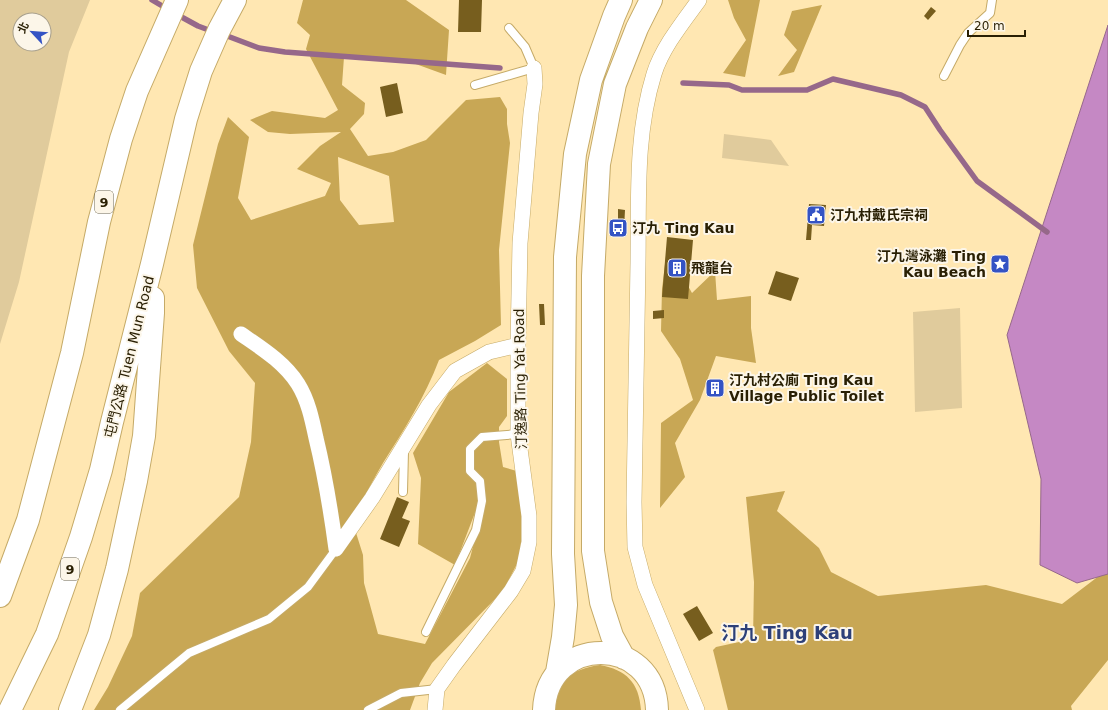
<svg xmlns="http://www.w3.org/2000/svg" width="1108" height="710" font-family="'DejaVu Sans','Noto Sans TC',sans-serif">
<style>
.green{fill:#e0cb9c;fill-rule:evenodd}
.forest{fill:#c8a755;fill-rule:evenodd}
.water{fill:#c588c4;stroke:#96688a}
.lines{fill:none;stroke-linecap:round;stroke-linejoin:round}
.stream{stroke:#96688a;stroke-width:5.5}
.building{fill:#775e1e}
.lane-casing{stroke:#c5aa67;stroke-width:10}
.street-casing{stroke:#c5aa67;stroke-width:16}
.primary-casing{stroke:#c5aa67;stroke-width:24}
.highway-casing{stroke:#c5aa67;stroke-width:24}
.lane{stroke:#fff;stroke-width:8}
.street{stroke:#fff;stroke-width:15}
.primary{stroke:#fff;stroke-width:22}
.highway{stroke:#fff;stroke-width:22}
.labels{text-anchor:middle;stroke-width:4;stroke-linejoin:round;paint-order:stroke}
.shield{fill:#fcf6e9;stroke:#686048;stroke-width:1}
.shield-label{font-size:13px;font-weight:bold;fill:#291f03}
.poi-label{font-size:14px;font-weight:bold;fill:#291f03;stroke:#fcf6e9;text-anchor:start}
.street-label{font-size:14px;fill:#291f03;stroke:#fcf6e9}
.district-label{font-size:18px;font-weight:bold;fill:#2d4079;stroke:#fcf6e9}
</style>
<rect width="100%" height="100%" fill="#ffe7b2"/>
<path class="green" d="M0,0H90L69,52L19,282L0,344ZM20,20H44V44H20Z
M724,134L771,140L789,166L722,158Z
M960,308L962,408L915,412L913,312Z"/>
<path class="forest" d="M303,0H406L449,30L446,75L402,59L344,57L342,85L365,103L364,114L350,129L368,156L393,152L426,140L466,100L500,97L507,109V124L510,143L499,250L501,325L475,341L439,360C425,397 404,430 383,463C372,481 363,501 352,520L363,555L364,583L378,634L425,644L470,558L486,498L476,510L455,565L418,544L421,478L413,453L449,392L487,363L507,379V416L499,427V442L503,467L520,472L524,523L518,562L503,591L432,663L420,683L410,710H94L108,687L132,636L140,593L239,497L251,442L255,383L229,351L197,288L193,245L218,144L228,117L249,137L238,198L251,220L325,196L331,183L297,169L320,146L341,132L290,134L268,132L250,120L272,111L325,118L338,110L306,49L310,35L297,23ZM338,157L389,176L394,222L359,225L340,200Z
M728,0H760L745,77L723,73L746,40L734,18Z
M822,5L794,72L778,76L797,50L784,35L792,11Z
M667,248L692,293L715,271L717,300L751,296V328L756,363L716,356L700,400L675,443L685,477L660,508L661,423L693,400L680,359L661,331L662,289Z
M785,491L777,511L819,548L831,572L878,596L986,585L1062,604L1108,569V660L1071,706L1072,710H728L713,650L716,647L753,639L754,582L746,497Z
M600,665C626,670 639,682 641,710H555C559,681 570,669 600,665Z"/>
<path class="water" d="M1108,25V574L1077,583L1040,565L1041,479L1007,335Z"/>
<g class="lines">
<path class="stream" d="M152,0L169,10
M176,14L198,26L214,32
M222,34L259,48L285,52L500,68
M683,83L729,85L742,90H807L833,79L901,95L925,107L940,130L977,181L1047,232"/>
</g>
<path class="building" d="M459,0H482L481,32H458Z
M931,7L936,11L928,20L924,16Z
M397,83L403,113L386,117L380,87Z
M809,204L826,205L824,226L812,225L811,240H806Z
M618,209L625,210L624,229L618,228Z
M667,237L693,240L688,299L662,297Z
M776,271L799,278L791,301L768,294Z
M539,304H544L545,325H540Z
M664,310V318L653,319V311Z
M716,380L722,383L714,396L709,393Z
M397,497L409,502L402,518L410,521L399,547L380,539Z
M697,606L713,633L699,641L683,614Z"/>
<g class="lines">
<defs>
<path id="lane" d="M944,76L960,45L968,33L990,13L992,0
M475,85L534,68L525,47L509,28
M403,492L404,451
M426,632L476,530L482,501L480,481L470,471V449L482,437L518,434
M120,710L189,653L269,619L308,587L336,549
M368,710L401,693L437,689"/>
<path id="street" d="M241,334C261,348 284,362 298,384C308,400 312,419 316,438C325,475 331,512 336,549
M336,549L372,498L429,405L455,371L489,352L518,345
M435,710L437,689L454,665L511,591L523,571L529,542V516L518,434V345L520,243L531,113L535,84L534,68
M697,710L645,585L635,547L634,502C635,422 637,343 638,263C639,200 635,135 654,74C662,48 683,22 699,0"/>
<path id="primary" d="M624,658L612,636L601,602L593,551V276L599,164L615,84L637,28L651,0
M557,672L563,637L566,605L563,554L565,257L575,154L591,80L614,16L621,0
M544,710C547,634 655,634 657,710"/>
<path id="highway" d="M0,596L28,520L72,353L99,222L121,139L137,91L177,0
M10,710L47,634L81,537L101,470L112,422L152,264L186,119L201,71L219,30L235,0
M70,710L99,635L117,569L136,481L144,436L153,313V298"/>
</defs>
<use href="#lane" class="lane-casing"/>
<use href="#street" class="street-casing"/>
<use href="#primary" class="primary-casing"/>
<use href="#highway" class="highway-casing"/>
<use href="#lane" class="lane"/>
<use href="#street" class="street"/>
<use href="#primary" class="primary"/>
<use href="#highway" class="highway"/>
</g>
<defs>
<symbol id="civic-square" viewBox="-11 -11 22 22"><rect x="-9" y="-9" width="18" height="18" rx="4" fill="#3453c4" stroke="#fcf6e9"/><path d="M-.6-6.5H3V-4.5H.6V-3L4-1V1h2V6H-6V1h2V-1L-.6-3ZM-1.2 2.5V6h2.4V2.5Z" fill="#fff"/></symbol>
<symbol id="bus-square" viewBox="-11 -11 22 22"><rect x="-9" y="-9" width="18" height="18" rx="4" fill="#3453c4" stroke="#fcf6e9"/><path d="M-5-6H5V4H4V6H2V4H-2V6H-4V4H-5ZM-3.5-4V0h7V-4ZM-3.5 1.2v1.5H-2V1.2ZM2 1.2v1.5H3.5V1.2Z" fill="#fff"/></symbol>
<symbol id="sight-square" viewBox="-11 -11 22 22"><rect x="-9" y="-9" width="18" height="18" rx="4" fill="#3453c4" stroke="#fcf6e9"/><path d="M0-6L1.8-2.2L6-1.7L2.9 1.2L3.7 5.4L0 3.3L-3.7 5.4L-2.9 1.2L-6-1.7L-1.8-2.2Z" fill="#fff"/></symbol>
<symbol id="building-square" viewBox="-11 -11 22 22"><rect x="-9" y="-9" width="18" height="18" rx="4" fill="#3453c4" stroke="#fcf6e9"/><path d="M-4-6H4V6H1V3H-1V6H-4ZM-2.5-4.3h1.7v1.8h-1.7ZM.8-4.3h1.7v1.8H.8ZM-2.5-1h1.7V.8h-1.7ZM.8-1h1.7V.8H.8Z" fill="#fff"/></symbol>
</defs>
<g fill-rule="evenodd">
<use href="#civic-square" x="805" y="204" width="22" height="22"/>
<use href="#bus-square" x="607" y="217" width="22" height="22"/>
<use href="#sight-square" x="989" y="253" width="22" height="22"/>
<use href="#building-square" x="666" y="257" width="22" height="22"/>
<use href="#building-square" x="704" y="377" width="22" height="22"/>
</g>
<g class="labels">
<g class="shield">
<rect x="95" y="191" width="18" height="22" rx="3"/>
<rect x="61" y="558" width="18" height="22" rx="3"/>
</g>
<g class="shield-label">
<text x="104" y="207">9</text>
<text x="70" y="574">9</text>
</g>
<g class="poi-label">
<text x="830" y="220">汀九村戴氏宗祠</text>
<text x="632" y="233">汀九 Ting Kau</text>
<text x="986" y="261" text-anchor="end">汀九灣泳灘 Ting<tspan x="986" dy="16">Kau Beach</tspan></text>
<text x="691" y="273">飛龍台</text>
<text x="729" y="385">汀九村公廁 Ting Kau<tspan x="729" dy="16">Village Public Toilet</tspan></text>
</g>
<g class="street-label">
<text transform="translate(129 357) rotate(-76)" y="5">屯門公路 Tuen Mun Road</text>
<text transform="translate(520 379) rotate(-91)" y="5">汀逸路 Ting Yat Road</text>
</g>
<g class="district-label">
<text x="787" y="639">汀九 Ting Kau</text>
</g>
</g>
<g transform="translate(32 32) rotate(296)"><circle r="19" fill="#fcf6e9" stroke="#a8a08d"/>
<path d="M0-3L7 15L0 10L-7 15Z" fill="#3453c4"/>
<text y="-6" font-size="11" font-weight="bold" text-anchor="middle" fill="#291f03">北</text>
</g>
<path d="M968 30v6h57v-6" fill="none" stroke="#291f03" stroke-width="2"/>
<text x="974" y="30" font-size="12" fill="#291f03" stroke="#fcf6e9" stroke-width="3" paint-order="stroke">20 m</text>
</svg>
